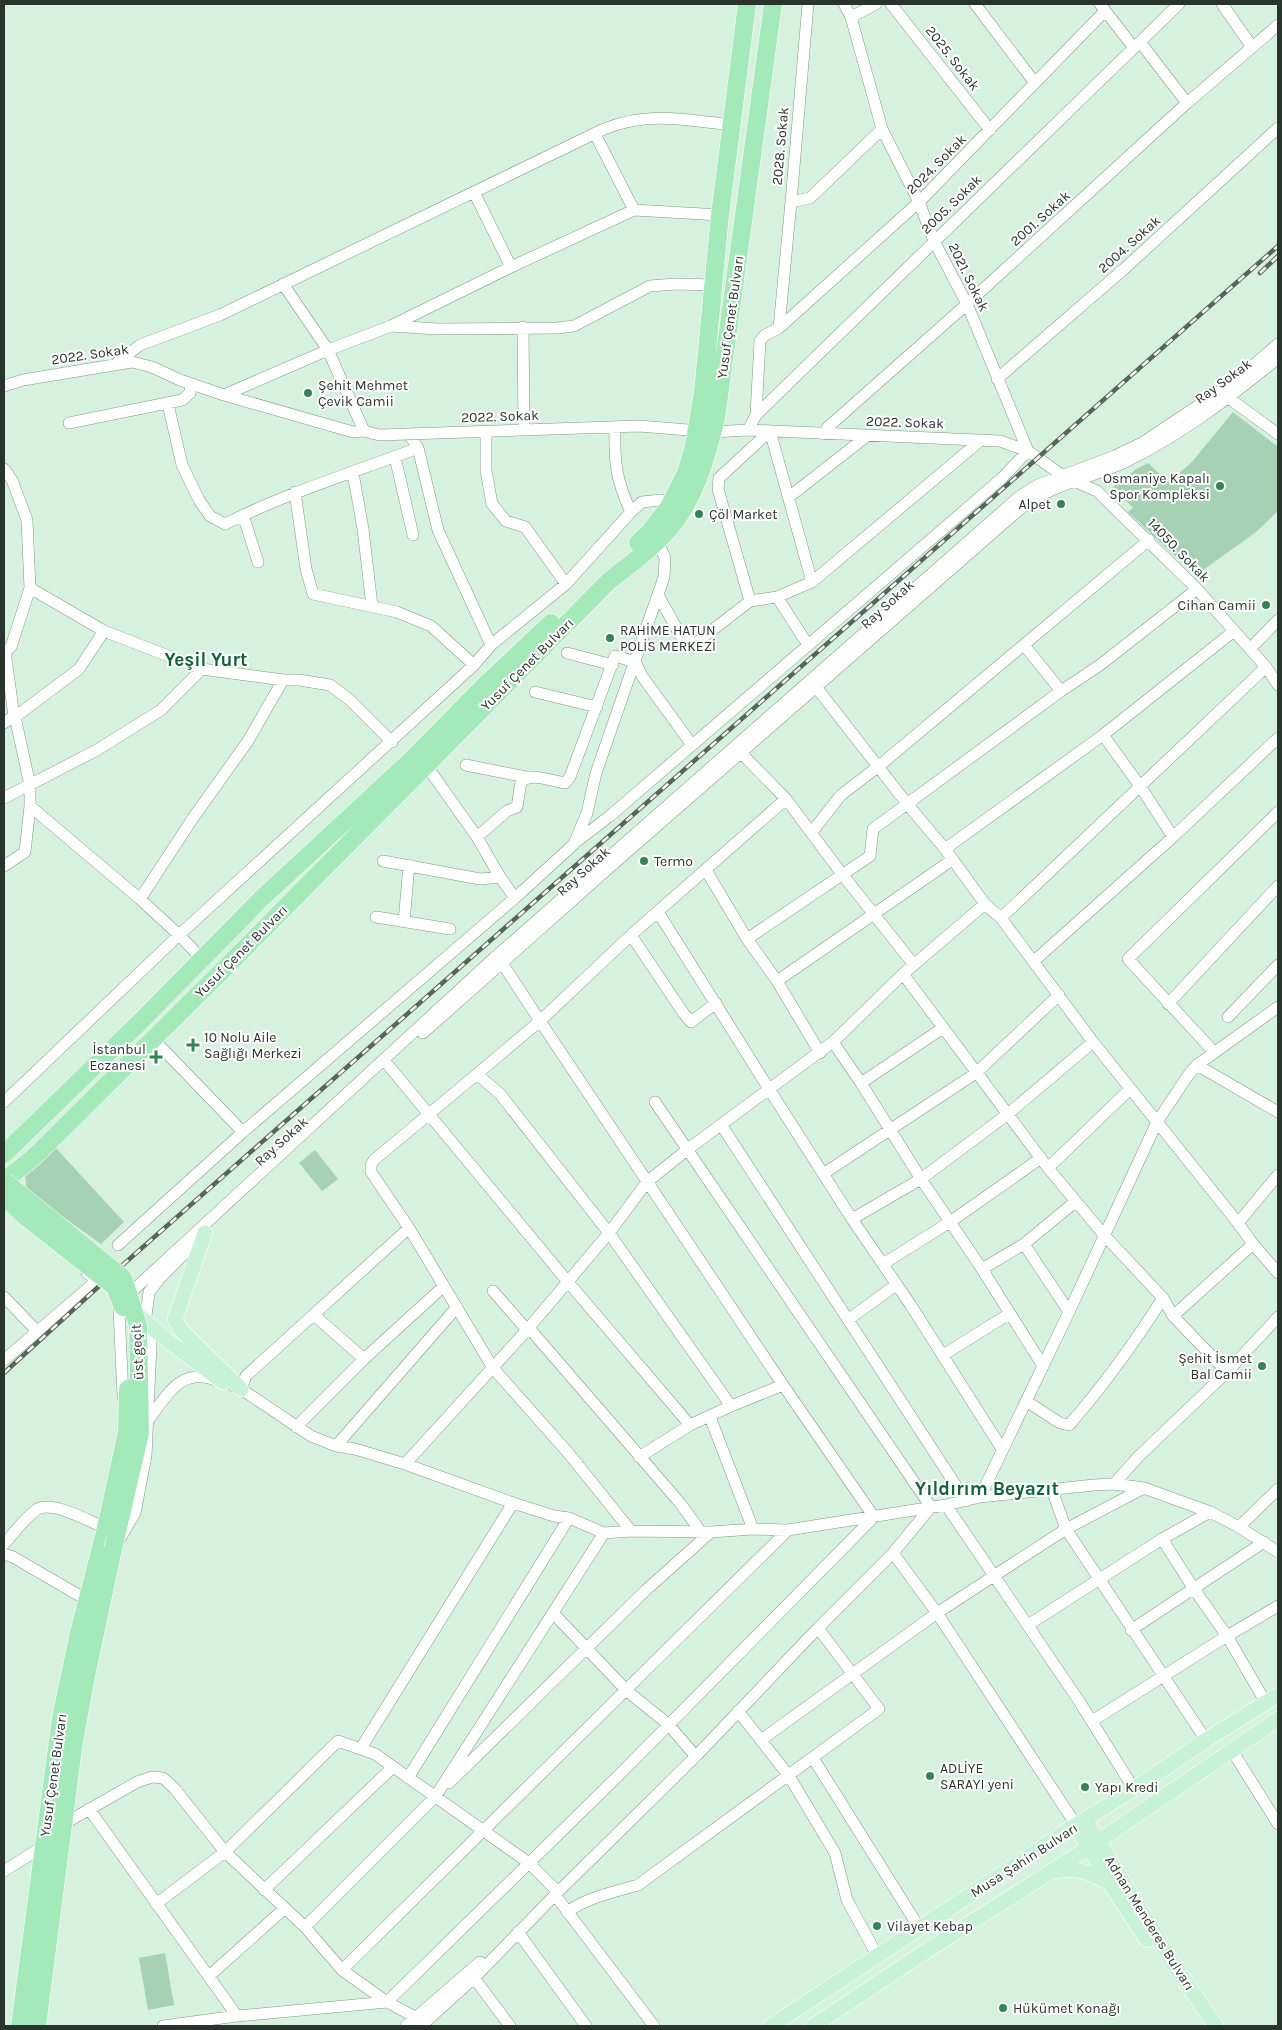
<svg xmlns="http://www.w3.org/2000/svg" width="1282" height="2030" font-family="Karla,sans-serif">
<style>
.green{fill:#a6d2b3}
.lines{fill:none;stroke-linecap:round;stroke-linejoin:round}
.minor-casing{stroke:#809988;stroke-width:12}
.major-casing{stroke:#fff;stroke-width:16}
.highway-casing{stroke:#fff;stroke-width:19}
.minor{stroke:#fff;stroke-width:11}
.major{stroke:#c8f2d6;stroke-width:15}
.highway{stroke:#a4e9ba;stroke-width:18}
.rail-casing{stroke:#57665b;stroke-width:4.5}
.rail{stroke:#fff;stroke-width:2.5;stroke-dasharray:8;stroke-linecap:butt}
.highway-bridge-casing{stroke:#fff;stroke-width:19;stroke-linecap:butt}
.highway-bridge{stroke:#a4e9ba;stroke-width:18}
.poi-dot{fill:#348454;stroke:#fff;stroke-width:2}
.labels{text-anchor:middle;stroke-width:4;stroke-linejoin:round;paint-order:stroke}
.street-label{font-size:14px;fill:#29342c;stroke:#fff}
.poi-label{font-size:14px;fill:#29342c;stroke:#fff;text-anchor:start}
.district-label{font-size:19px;font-weight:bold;fill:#136138;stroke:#fff}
</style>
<rect width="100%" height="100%" fill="#d6f1dd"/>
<path class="green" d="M1233,412L1278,447V511L1256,532L1199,573L1194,574L1128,512L1134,507L1133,508L1113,487L1135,470L1148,463L1168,482L1191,463Z
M53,1145L124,1222L101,1244L27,1191L25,1174Z
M315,1150L338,1179L322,1191L299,1163Z
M165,1953L174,2005L148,2010L139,1958Z"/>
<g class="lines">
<defs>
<path id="minor" d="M808,4L791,202L810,198L882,129
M844,4L851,17L882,129L919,202L934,241L967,304L1028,451
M891,4L990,130
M975,4L1035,83
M1100,4L1134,48
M1222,4L1252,47
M851,17L876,4
M1140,42L1187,103
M595,134L634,210
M474,192L511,267
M391,326L437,329L557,328L574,326L650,286L675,284L714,285
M523,327L524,430
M779,328L919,202L1105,11
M117,363L140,345L220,315L604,129C650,111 684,120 732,125
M997,379L1124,269L1278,128
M4,386L23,380L132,362L152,367L180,380L224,395L353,432L364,431L379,435L639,426L713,432L748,430L1000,441L1028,451L1063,476L1097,491L1197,589L1266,667L1278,685
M1223,394L1278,434
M224,395L328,350L283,284
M168,404L182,465L199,500L210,516L225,524C289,492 352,473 418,448L409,434
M756,415L760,341L765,335L779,328L791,202
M69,423L182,400L190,393L191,384
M615,427C614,462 616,480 631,512
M748,430L756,415L1179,4
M364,431L328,350L391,326L511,267L634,210L720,215
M486,432V470L492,504L506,521L525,527L566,584
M823,434L828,427L967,304L1187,103L1278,25
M418,448L438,530L491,645
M395,457L413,535
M4,469L12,480L27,520L30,588L11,647L4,652
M353,473L363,529L372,606
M295,492L306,569L313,594L397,612L431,626L474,665
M789,497L867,436
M243,515L258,562
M30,588L104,631L202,669L283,680H299L330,685L350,700L392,742
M658,595L683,640L690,643L697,642L750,601L777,597L812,582L981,440
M777,597L808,645
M750,601L718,489L719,478L770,431L812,582
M1024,645L1061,691
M1250,649L1278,620
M5,651L14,716
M567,653L613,665
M816,687L908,805L945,849L985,904L1001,918L1093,1042L1238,1223L1253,1244L1278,1273
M535,692L597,707
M4,723L14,716L15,717L79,669L104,631
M1103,735L1140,786L1173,837
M741,753L786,799L842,874L914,965
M426,765L477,837L500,877L515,898
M466,765L526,777
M4,798L97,750L161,710L202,669
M30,806L140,899L179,935L202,959
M812,832L841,795L879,766L1149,540
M477,837L507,811L517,807L521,782C533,772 551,781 565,783L570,777L615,656L635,662L642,676L692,745
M576,842L611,815L1001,479L1028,451
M945,849L1103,735L1234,631
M383,861L480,879L500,877
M4,866L25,852L30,806V785L15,717
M706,870L747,939L777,981L820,1053
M140,899L193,818L248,741L283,680
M658,912L769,1089L852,1219L910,1304L1002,1449
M376,917L450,929
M1001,918L1266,667
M404,922L409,865
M631,935L684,1014L691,1022L716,1003
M747,939L870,856L873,829L1061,691L1100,665L1197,589
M1034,961L1173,837L1278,738
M903,974L1048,1168L1104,1235L1163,1298L1173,1316L1227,1372
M777,981L952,860
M1168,1004L1278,886
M1228,1017L1278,965
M423,1033L618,860L1020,509C1051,484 1092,478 1127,461C1182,434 1232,396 1278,358
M153,1039L243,1132
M833,1042L861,1083L921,1179L982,1269L1043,1366
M1214,1052L1128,959L1278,812
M388,1065L568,1282L690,1425
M1197,1065L1278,1112
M477,1074L540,1021L631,935L786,799
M861,1083L943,1028
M4,1102L179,935L474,665L491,645L566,584L631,512L642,502L661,500
M722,1126L966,1501
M1048,1168L1130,1089
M823,1174L976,1073L1059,995
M852,1219L921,1179L1008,1114L1093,1042
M1238,1223L1278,1175
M1024,1244L1069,1312
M118,1245L243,1132L515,898L574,844L587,813L596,773L664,577L665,558L655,536
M883,1264L950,1222L1041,1158
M982,1269L1024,1244L1075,1202
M493,1291L527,1330
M4,1297L37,1331
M314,1315L364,1359
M1173,1316L1253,1244
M849,1319L896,1285
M529,1328L680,1503L701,1532
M943,1355L1009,1314
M4,1360L94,1283L95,1279L87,1273
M234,1386L241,1389L311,1436L336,1446L355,1449L405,1464L513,1503L554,1516L569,1518L604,1533L631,1531L711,1532L753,1529L788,1530L946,1505L980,1497L1094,1485L1114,1484L1144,1488L1210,1512L1239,1527L1278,1552
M241,1389L246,1376L409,1228
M123,1396L119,1310L129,1294L494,958L1020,496L1038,485L1115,456L1142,443L1235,381L1278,344
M1026,1401L1060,1423L1069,1425C1106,1383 1133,1345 1163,1298
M710,1417L753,1529
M149,1419C168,1394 181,1367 216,1380
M296,1427L364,1359L444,1286
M336,1446L457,1307
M639,1457L690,1425L731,1406L783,1385
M405,1464L527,1330L609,1233L647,1182L688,1149L833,1042L903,974L985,904
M1114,1484L1138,1457L1227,1372L1278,1317
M1052,1490L1066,1529L1206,1740
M980,1497L1069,1312L1157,1122L1189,1074L1197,1065L1278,1007
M946,1505L1079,1701L1134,1789
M1239,1527L1278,1489
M631,1531L570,1455L493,1368L409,1228L371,1172V1165L374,1160L477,1074L500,1094L609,1233L731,1406
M121,1537L135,1513L146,1456L151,1344L146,1316L149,1292L160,1278L203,1235
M1162,1539L1194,1589L1227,1636L1266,1703
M4,1544C14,1533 24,1519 36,1510C51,1499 90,1522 106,1528V1523
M893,1553L937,1613L1076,1825
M4,1554L13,1557L87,1600
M553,1613L627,1691L668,1724L692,1752
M1028,1625L1162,1539L1210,1512
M1131,1630L1264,1542
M738,1711L789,1776L835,1853L847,1900L878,1957
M1092,1721L1227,1636L1278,1606
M761,1740L937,1613L1066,1529L1144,1488
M361,1748L513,1503
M1231,1749L1278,1824
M813,1758L920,1929
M408,1778L569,1518
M449,1783L646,1590L711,1532
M89,1809L237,2016
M62,1825L137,1782L152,1777L163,1778L174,1788L225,1852L305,1927L342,1970L387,2002L622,1772L874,1517L783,1385L540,1021L502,963
M4,1871L42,1847
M264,1890L393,1767
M555,1895L654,2026
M156,1904L225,1852L338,1741L375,1754L529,1863L554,1888
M567,1912C588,1897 614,1892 638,1885L879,1709L818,1628
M305,1927L435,1797L604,1533
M518,1932L586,2026
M342,1970L788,1530
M209,1976L284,1909
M474,1978L510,2026
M163,2026L237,2016L387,2002L417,2018
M406,2026L480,1962
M421,2026L474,1978L557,1893L697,1755L818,1628L893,1553L931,1507L655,1102"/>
<path id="major" d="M205,1233L175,1319L181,1330L241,1389
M132,1310L168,1341L223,1382
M1085,1820L1176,1968L1216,2026
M1076,1825L1109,1882L1147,1940
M1054,1871C1078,1867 1088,1872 1108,1882
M771,2026L1076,1825L1134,1789L1206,1740L1278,1695
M813,2026L931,1948L1099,1841L1278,1719"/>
<path id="highway" d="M638,543L651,530L669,507L686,473L694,446L703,392L720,215L747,4
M4,1154L140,1022L260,900L409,762L486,684L551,623
M4,1181L34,1157L234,959L610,580C631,564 651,549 668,530C695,500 707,456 716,418L773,4
M20,2026L61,1718L78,1637L106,1528
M37,2026L73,1748L86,1676L113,1549"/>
</defs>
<use href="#minor" class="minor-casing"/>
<use href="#major" class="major-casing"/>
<use href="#highway" class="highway-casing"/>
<use href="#minor" class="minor"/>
<use href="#major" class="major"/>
<use href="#highway" class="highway"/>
<defs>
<path id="rail" d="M1260,273L1278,256
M4,1373L109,1277L1278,246"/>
</defs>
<use href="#rail" class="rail-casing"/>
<use href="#rail" class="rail"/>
<defs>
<path id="highway-bridge" d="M4,1181L123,1278L138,1325L140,1433L113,1549
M4,1197L26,1217L115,1287L123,1307
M106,1528L127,1432L128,1389"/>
</defs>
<use href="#highway-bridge" class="highway-bridge-casing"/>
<use href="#highway-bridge" class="highway-bridge"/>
</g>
<g class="poi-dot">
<circle cx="308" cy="393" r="5"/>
<circle cx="1220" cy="486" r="5"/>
<circle cx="1061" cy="504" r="5"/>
<circle cx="699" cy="514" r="5"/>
<circle cx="1266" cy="605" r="5"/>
<circle cx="610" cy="638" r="5"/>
<circle cx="644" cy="861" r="5"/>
<path d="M190.5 1037.5h5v5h5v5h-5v5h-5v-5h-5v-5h5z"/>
<path d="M153.5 1049.5h5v5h5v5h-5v5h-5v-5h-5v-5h5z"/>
<circle cx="1262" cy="1366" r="5"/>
<circle cx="930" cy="1776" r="5"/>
<circle cx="1085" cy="1787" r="5"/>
<circle cx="877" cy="1926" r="5"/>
<circle cx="1003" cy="2008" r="5"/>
</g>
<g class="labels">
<g class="street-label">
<text transform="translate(953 58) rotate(52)" y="5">2025. Sokak</text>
<text transform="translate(780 146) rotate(-85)" y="5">2028. Sokak</text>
<text transform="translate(936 164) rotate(-45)" y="5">2024. Sokak</text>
<text transform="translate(951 204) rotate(-44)" y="5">2005. Sokak</text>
<text transform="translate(1040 218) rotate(-42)" y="5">2001. Sokak</text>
<text transform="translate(1129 244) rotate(-42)" y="5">2004. Sokak</text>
<text transform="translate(969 277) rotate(64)" y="5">2021. Sokak</text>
<text transform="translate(730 317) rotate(-82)" y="5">Yusuf Çenet Bulvarı</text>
<text transform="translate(90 354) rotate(-8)" y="5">2022. Sokak</text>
<text transform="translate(1223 381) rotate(-36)" y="5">Ray Sokak</text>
<text transform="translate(500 416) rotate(-2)" y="5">2022. Sokak</text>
<text transform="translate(905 422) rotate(2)" y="5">2022. Sokak</text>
<text transform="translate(1179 550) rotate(46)" y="5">14050. Sokak</text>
<text transform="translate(887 604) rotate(-42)" y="5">Ray Sokak</text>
<text transform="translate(527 664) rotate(-45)" y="5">Yusuf Çenet Bulvarı</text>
<text transform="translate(583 871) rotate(-42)" y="5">Ray Sokak</text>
<text transform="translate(241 951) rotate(-45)" y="5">Yusuf Çenet Bulvarı</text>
<text transform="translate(281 1141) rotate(-42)" y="5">Ray Sokak</text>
<text transform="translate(137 1352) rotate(-93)" y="5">üst geçit</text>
<text transform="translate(53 1775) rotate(-82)" y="5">Yusuf Çenet Bulvarı</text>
<text transform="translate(1024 1860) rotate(-33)" y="5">Musa Şahin Bulvarı</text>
<text transform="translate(1150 1923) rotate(58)" y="5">Adnan Menderes Bulvarı</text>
</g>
<g class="poi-label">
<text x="318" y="390">Şehit Mehmet<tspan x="318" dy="16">Çevik Camii</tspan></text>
<text x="1210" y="483" text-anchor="end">Osmaniye Kapalı<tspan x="1210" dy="16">Spor Kompleksi</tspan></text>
<text x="1051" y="509" text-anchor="end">Alpet</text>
<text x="709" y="519">Çöl Market</text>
<text x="1256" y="610" text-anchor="end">Cihan Camii</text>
<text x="620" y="635">RAHİME HATUN<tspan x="620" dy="16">POLİS MERKEZİ</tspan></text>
<text x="654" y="866">Termo</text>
<text x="204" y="1042">10 Nolu Aile<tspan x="204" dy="16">Sağlığı Merkezi</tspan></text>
<text x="146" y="1054" text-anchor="end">İstanbul<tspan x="146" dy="16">Eczanesi</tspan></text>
<text x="1252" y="1363" text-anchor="end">Şehit İsmet<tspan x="1252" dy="16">Bal Camii</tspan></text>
<text x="940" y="1773">ADLİYE<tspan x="940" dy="16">SARAYI yeni</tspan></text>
<text x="1095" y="1792">Yapı Kredi</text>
<text x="887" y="1931">Vilayet Kebap</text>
<text x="1013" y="2013">Hükümet Konağı</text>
</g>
<g class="district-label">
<text x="206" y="666">Yeşil Yurt</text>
<text x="987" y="1495">Yıldırım Beyazıt</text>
</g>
</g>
<rect width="1282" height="2030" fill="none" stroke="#29342c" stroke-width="10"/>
</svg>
